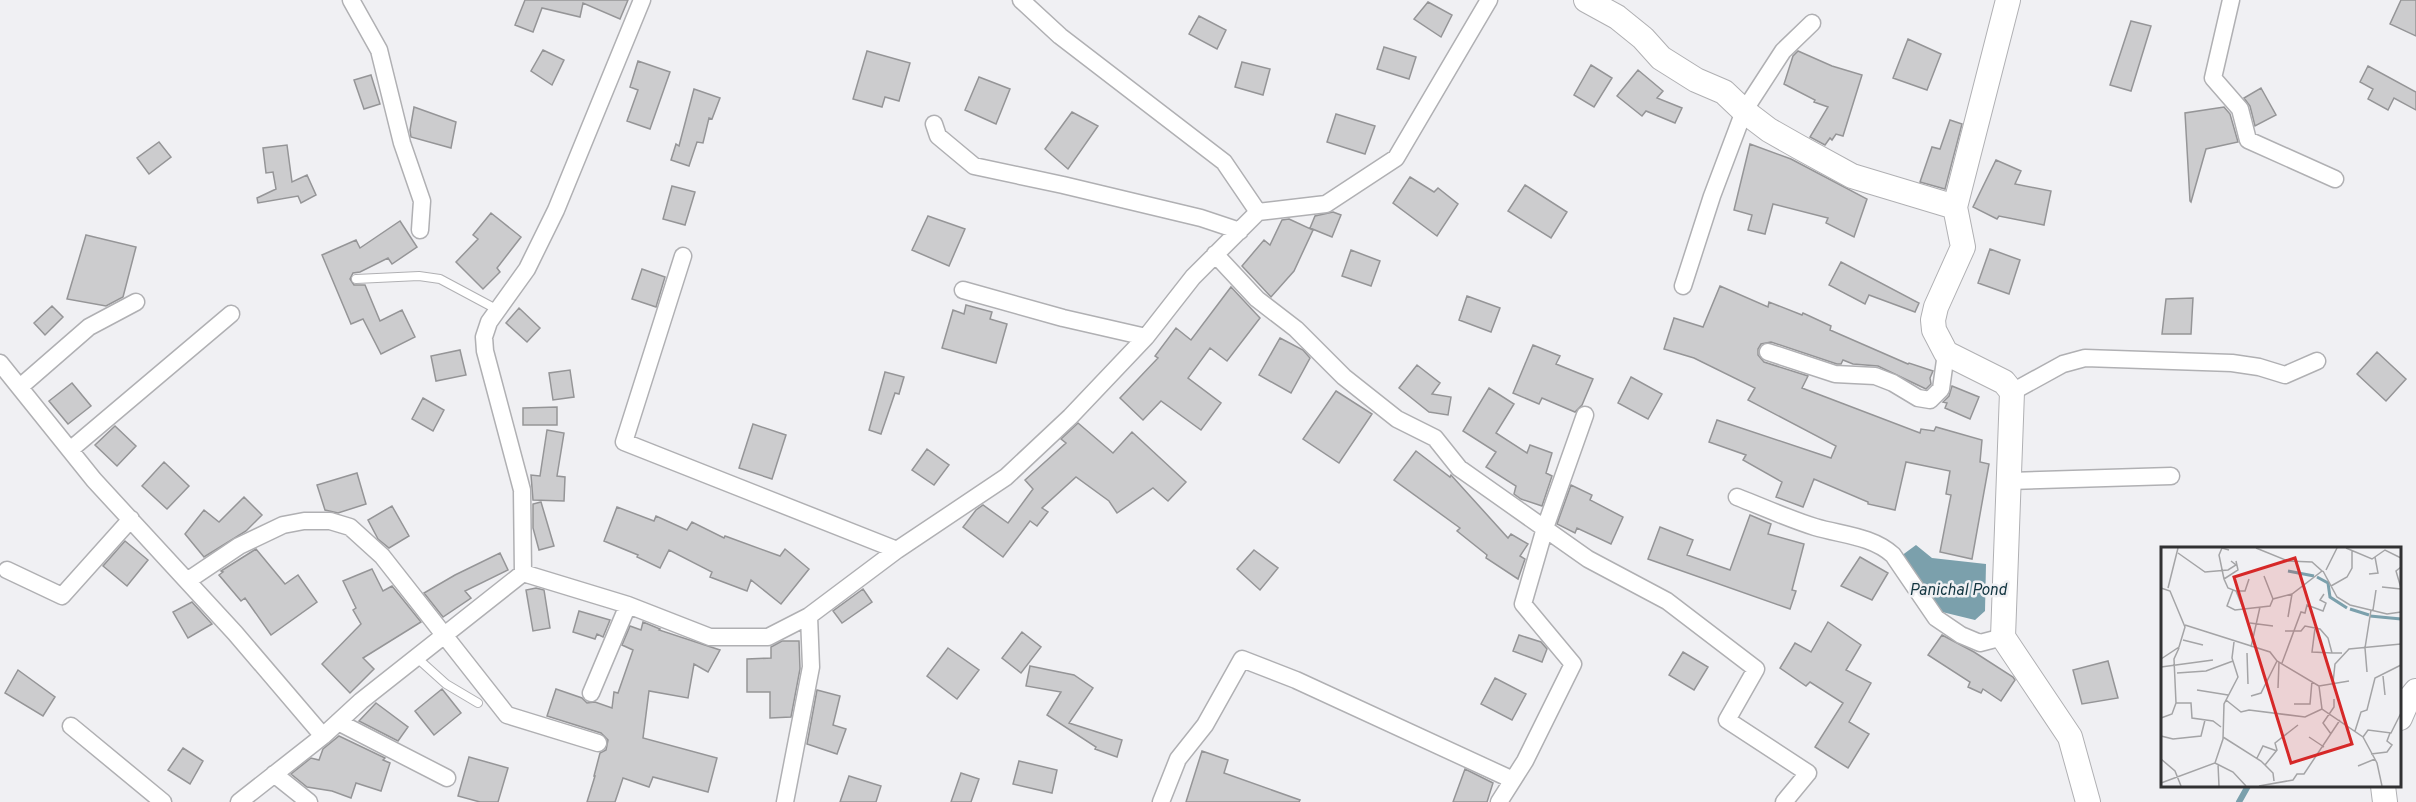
<svg xmlns="http://www.w3.org/2000/svg" width="2416" height="802" font-family="Overpass,sans-serif">
<style>
.water{fill:#7ba0ac}
.lines{fill:none;stroke-linecap:round;stroke-linejoin:round}
.stream{stroke:#7ba0ac;stroke-width:6}
.building{fill:#ccccce;stroke:#959597;stroke-width:1.5}
.lane-casing{stroke:#b0b0b3;stroke-width:10}
.street-casing{stroke:#b0b0b3;stroke-width:19}
.secondary-casing{stroke:#b0b0b3;stroke-width:26}
.lane{stroke:#fff;stroke-width:8}
.street{stroke:#fff;stroke-width:16}
.secondary{stroke:#fff;stroke-width:24}
.labels{text-anchor:middle;stroke-width:5;stroke-linejoin:round;paint-order:stroke}
.water-label{font-size:16px;font-style:italic;fill:#123540;stroke:#f0f0f3}
.inset-river{fill:none;stroke:#7ba0ac;stroke-width:3}
.inset-road{fill:none;stroke:#a4a4a6;stroke-width:1.5}
.view{fill:#d62828;fill-opacity:0.15;stroke:#d62828;stroke-width:3}
.inset-edge{fill:none;stroke:#313132;stroke-width:3}
</style>
<rect width="100%" height="100%" fill="#f0f0f3"/>
<path class="water" d="M1916,545L1932,558L1986,564L1985,611L1975,620L1938,611L1901,556Z"/>
<g class="lines">
<path class="stream" d="M2239,802L2248,786"/>
</g>
<path class="building" d="M525,0H628L620,19L583,3L580,17L542,8L533,32L515,25Z
M2401,0H2416V36L2390,24Z
M1428,2L1452,15L1441,37L1414,19Z
M1199,16L1226,30L1217,49L1189,34Z
M2131,21L2151,26L2131,91L2110,85Z
M1908,39L1941,54L1927,90L1893,78Z
M1384,47L1416,57L1409,79L1377,69Z
M543,50L564,60L552,85L531,71Z
M867,51L910,63L899,101L885,97L882,107L853,99Z
M1798,51L1832,66L1862,75L1843,136L1836,134L1832,140L1830,138L1825,145L1810,137L1828,107L1814,102L1815,100L1784,84L1793,56Z
M638,61L670,72L650,129L627,121L638,90L630,87Z
M1242,62L1270,69L1263,95L1235,87Z
M1591,65L1612,78L1594,107L1574,95Z
M2368,66L2416,92V110L2394,98L2388,110L2368,99L2373,89L2360,82Z
M1638,70L1663,91L1657,98L1682,108L1675,123L1646,111L1642,116L1617,96Z
M371,75L380,104L364,109L354,80Z
M979,77L1010,89L996,124L965,110Z
M2261,88L2276,115L2255,126L2250,106L2244,98Z
M694,89L720,98L712,119L709,118L703,143L697,142L689,166L671,160L676,144L679,146Z
M414,107L456,122L451,148L411,137L410,130Z
M2224,107L2230,114L2238,142L2206,149L2191,202L2190,201L2185,113Z
M1072,112L1098,126L1068,169L1045,149Z
M1336,114L1375,126L1365,154L1327,142Z
M1950,120L1962,124L1945,189L1920,182L1932,147L1940,149Z
M159,142L171,157L149,174L137,158Z
M1750,144L1791,159L1867,199L1854,237L1826,223L1828,218L1773,204L1765,234L1748,230L1752,215L1734,210Z
M287,145L292,182L307,175L316,195L301,203L298,196L258,203L257,198L276,189L273,172L266,173L263,148Z
M1996,160L2021,171L2015,184L2051,191L2044,225L1999,216L1997,219L1973,207Z
M1410,177L1434,192L1438,188L1458,204L1437,236L1393,203Z
M1525,185L1567,212L1551,238L1508,211Z
M672,186L695,192L685,225L663,219Z
M1333,212L1341,215L1332,237L1310,228L1315,216Z
M491,213L521,237L497,268L500,272L483,289L456,262L478,239L473,235Z
M928,216L965,229L949,266L912,250Z
M1289,219L1313,230L1294,271L1271,297L1242,266L1264,240L1270,245L1282,220Z
M400,221L417,247L392,264L388,258L360,272L353,273L350,279L354,285H365L380,321L402,310L415,337L381,354L363,319L351,324L322,255L356,240L360,248Z
M86,235L136,247L123,297L106,306L67,299Z
M1990,249L2020,260L2009,294L1978,283Z
M1351,250L1380,261L1371,286L1342,276Z
M1841,262L1919,303L1915,312L1869,295L1865,304L1829,285Z
M642,269L665,277L656,307L632,299Z
M1720,286L1768,307L1769,302L1802,315L1803,313L1831,326L1830,330L1908,364L1909,363L1933,371L1930,378L1931,384L1926,389L1878,366L1853,364L1843,360L1841,364H1837L1771,342L1761,344L1758,349V355L1764,362L1808,376L1802,388L1920,433L1921,429L1934,431L1936,427L1982,440L1980,462L1989,464L1972,559L1940,552L1951,495L1946,494L1950,471L1906,462L1895,510L1868,504V502L1814,479L1803,507L1776,497L1782,482L1743,460L1746,455L1709,442L1717,420L1831,458L1836,446L1748,400L1755,388L1694,358L1664,349L1674,318L1703,327Z
M1231,287L1260,318L1227,361L1210,348L1188,378L1221,403L1201,430L1161,401L1143,420L1120,398L1158,358L1155,356L1176,328L1191,340Z
M1467,296L1500,308L1491,332L1459,320Z
M2193,298L2191,334H2162L2166,299Z
M966,305L992,312L990,319L1007,324L996,363L942,348L953,310L964,314Z
M52,306L63,317L45,335L34,323Z
M519,308L540,328L527,342L506,323Z
M1280,338L1303,350L1310,358L1291,393L1259,375Z
M1533,345L1560,356L1556,364L1593,379L1582,405L1575,412L1542,398L1539,404L1513,393Z
M460,350L466,375L436,381L431,356Z
M2377,352L2406,379L2386,401L2357,374Z
M1417,365L1440,383L1432,394L1451,397L1448,415L1429,412L1399,388Z
M570,370L574,397L553,400L549,373Z
M885,372L904,377L899,394L895,393L881,434L869,430Z
M1631,377L1662,394L1648,419L1618,403Z
M72,383L91,406L68,424L49,401Z
M1952,386L1979,397L1970,419L1945,408L1947,403L1943,402L1949,396Z
M1489,388L1514,404L1496,433L1527,453L1530,445L1552,453L1546,473L1552,476L1542,506L1521,499L1514,494L1516,486L1486,467L1496,452L1463,431Z
M1336,391L1372,414L1339,463L1303,439Z
M423,398L444,410L433,431L412,419Z
M557,407V425H523V408Z
M1078,423L1113,453L1132,432L1186,482L1168,501L1153,488L1117,513L1109,501L1076,477L1042,508L1048,512L1037,526L1030,521L1003,557L963,527L976,510L983,505L1008,523L1033,489L1025,480L1066,443L1061,439Z
M753,424L786,435L772,479L739,468Z
M115,426L136,446L117,466L95,445Z
M547,430L564,433L557,476L565,477L564,501L533,500L531,475L540,476Z
M927,449L949,465L934,485L912,470Z
M1416,451L1450,477L1451,475L1508,538L1511,534L1528,544L1520,556L1525,559L1518,579L1486,558L1487,555L1457,531L1460,528L1394,480Z
M164,462L189,486L167,509L142,486Z
M357,473L366,504L338,513L325,510L317,485Z
M1571,485L1592,495L1590,500L1623,517L1611,544L1577,528L1575,533L1557,524Z
M244,497L262,515L246,531L204,557L185,534L204,510L219,522Z
M541,502L554,546L539,550L533,528V504Z
M392,506L409,536L389,548L378,539L368,520Z
M617,507L654,521L656,516L687,530L692,522L724,538L725,536L780,556L785,549L809,569L781,604L751,580L747,591L710,577L712,572L669,550L660,568L637,557L638,555L604,541Z
M1750,515L1771,524L1768,534L1804,544L1792,590L1796,591L1790,609L1648,559L1660,527L1693,540L1687,555L1730,570Z
M125,541L148,560L127,586L103,566Z
M256,549L285,584L298,575L317,602L271,635L245,598L241,601L219,575L223,572L221,571Z
M1254,550L1278,568L1260,590L1237,569Z
M500,553L508,570L465,591L471,598L443,617L424,593L455,575Z
M1860,557L1888,573L1872,600L1841,586Z
M372,569L383,591L392,586L421,622L363,658L374,669L350,693L322,664L361,624L353,610L356,608L343,581Z
M536,588L544,590L550,628L533,631L526,590Z
M863,589L872,602L842,623L833,611Z
M192,602L212,624L188,638L173,612Z
M579,611L610,620L603,637L597,634L595,639L573,632Z
M643,622L660,629L659,630L720,650L708,672L694,664L688,698L649,691L643,738L717,758L708,792L653,777L649,787L623,778L615,802H587L595,776H594L600,753L606,750L608,740L601,733L547,716L556,689L582,698L587,703L595,702L612,708L614,692L618,693L633,650L622,645L630,626L641,630Z
M1828,622L1861,645L1846,670L1871,683L1849,722L1869,734L1848,768L1815,747L1843,703L1810,682L1806,686L1780,668L1795,643L1811,652Z
M1022,632L1041,647L1021,673L1002,658Z
M1519,635L1541,642L1547,649L1542,662L1513,651Z
M1942,635L1974,652L2013,677L2015,680L2001,701L1983,689L1981,693L1968,687L1970,682L1928,655Z
M782,641H799L800,669L791,717L770,718V692H747V659L771,658V647Z
M948,648L979,670L957,699L927,676Z
M1683,652L1708,667L1694,690L1669,675Z
M2108,661L2118,698L2082,704L2073,670Z
M1030,666L1074,675L1093,688L1069,723L1122,740L1117,757L1095,749L1096,747L1047,715L1061,692L1026,686Z
M18,670L55,697L43,716L5,693Z
M1495,678L1526,694L1512,720L1481,704Z
M442,689L461,713L434,735L415,711Z
M817,690L840,696L833,725L846,729L837,754L807,744Z
M376,703L408,727L398,741L359,721Z
M339,736L385,758L383,760L390,763L381,791L356,783L351,798L332,791L307,787L291,774L311,758L319,760L323,749Z
M183,748L203,761L190,784L168,770Z
M1202,751L1228,760L1224,773L1300,800L1299,802H1186Z
M469,757L508,768L498,802H480L458,796Z
M1019,761L1057,770L1052,793L1013,784Z
M1465,769L1493,783L1487,802H1453Z
M961,773L979,779L971,802H951Z
M849,776L881,786L876,802H840Z"/>
<g class="lines">
<defs>
<path id="lane" d="M356,279L419,276L440,279L498,310
M416,657L446,684L478,703"/>
<path id="street" d="M351,0L379,50L402,143L422,201L420,230
M1021,0L1060,36L1224,162L1258,212
M2231,0L2213,78L2240,109L2248,140L2335,179
M934,124L938,136L974,166L1063,185L1201,218L1240,231
M1215,254L1257,299L1296,329L1344,377L1397,419L1435,438L1459,468L1588,559L1667,601L1756,669L1727,720L1808,773L1784,802
M683,256L624,442L897,550
M1683,286L1712,196L1744,111L1783,51L1812,23
M963,290L1063,318L1146,337
M1768,352L1835,374L1875,376L1893,383L1918,398L1930,400L1941,389L1946,353
M0,363L94,480L235,633L323,736
M20,387L89,327L136,302
M2012,392L2063,364L2085,358L2232,363L2259,367L2285,375L2317,361
M70,450L231,314
M2009,481L2171,476
M1737,497C1763,507 1789,519 1815,527C1842,535 1872,536 1893,555L1936,618L1961,635L1980,643L2003,637
M7,570L62,596L131,519
M523,573L522,490L485,351L484,337L489,322L527,269L556,210L642,0
M187,581L239,546L283,525L304,521H330L350,527L382,556L507,715L598,743
M591,693L628,605
M338,722L447,778
M71,726L163,802
M274,774L309,802
M239,802L323,736L361,701L523,573L628,605L710,637H768L809,616L897,550L1006,477L1070,417L1146,337L1193,277L1258,212L1326,204L1396,158L1489,0
M785,802L811,667L809,616
M1161,802L1178,759L1205,725L1242,659L1296,680L1513,780
M1499,802L1525,761L1573,664L1523,604L1545,528L1585,415"/>
<path id="secondary" d="M1586,0L1617,17L1643,38L1661,58L1696,80L1724,92L1744,111L1769,130L1799,147L1852,176L1955,207
M2008,0L1955,207L1963,247L1936,307L1933,320L1934,330L1946,353L2004,382L2012,392L2003,637L2070,737L2088,802
M2400,718L2407,702L2416,691
M2383,786L2385,802"/>
</defs>
<use href="#lane" class="lane-casing"/>
<use href="#street" class="street-casing"/>
<use href="#secondary" class="secondary-casing"/>
<use href="#lane" class="lane"/>
<use href="#street" class="street"/>
<use href="#secondary" class="secondary"/>
</g>
<g class="labels">
<g class="water-label">
<text x="1958" y="595">Panichal Pond</text>
</g>
</g>
<g transform="translate(2161 547)">
<rect width="240" height="240" fill="#f0f0f3"/>
<path class="inset-river" d="M127,24L153,29M156,30L167,36L169,50L186,61M189,62L208,68M209,69L240,72"/>
<path class="inset-road" d="M185,1L211,12L224,3L240,11M68,3L61,1L58,8L63,32L67,41L75,44L82,61M17,6L44,25L67,23L75,18L70,14M240,20L235,24L240,41M165,23L176,1M162,24L176,50L189,58L226,67L240,65M208,27L217,26L214,10M103,29L112,52M63,32L77,23L75,14M170,39L186,30L191,21V4M221,40L240,42M0,41L9,44L24,80L18,100L0,112M7,41L17,1M72,43L66,59L74,63L109,59L112,52L131,47L161,24L151,15L127,14L95,1M75,44H84L88,32M212,63L215,43M127,70L131,47M89,76L112,79M24,78L109,105L116,114L158,139L161,162L202,190L216,216L221,239M154,81L151,105L171,106M124,84H140L144,79L159,82L167,91L171,106H181M22,93L42,98M90,100L99,60M86,106L87,137M121,116L140,65L144,66L146,58L162,64L165,56L159,53L163,47M0,120L52,113M206,125L204,101L210,63M16,126L45,124L72,114M222,129L224,148M172,136L174,117L188,102L240,97M158,139L188,134M117,141L118,115M36,143L67,148M90,149L100,146L116,114M65,153L80,165L88,163L144,170L161,162M15,156L13,112L18,101M133,157H149L151,134M0,171L11,167L15,156H30L31,171L52,174L60,180M194,184L200,165L206,163L214,131L240,118M170,187L162,176L173,160V152M0,189L12,192L40,189L44,173M62,190L100,214L112,226L113,234M148,190L163,200M202,190L207,183L230,186L240,166M210,207L226,205L231,198L226,194L229,186M96,211L102,199L116,204M0,212L14,224L20,239M54,216L72,225L85,239M57,217L58,239M104,218L116,203L114,196L137,178M197,219L214,212M0,236L54,216L62,192L63,157L77,130L71,111L73,95M98,239L132,233L136,227H143L179,173"/>
<path class="view" d="M134,11L191,197L130,216L73,30Z"/>
<rect width="240" height="240" class="inset-edge"/>
</g>
</svg>
